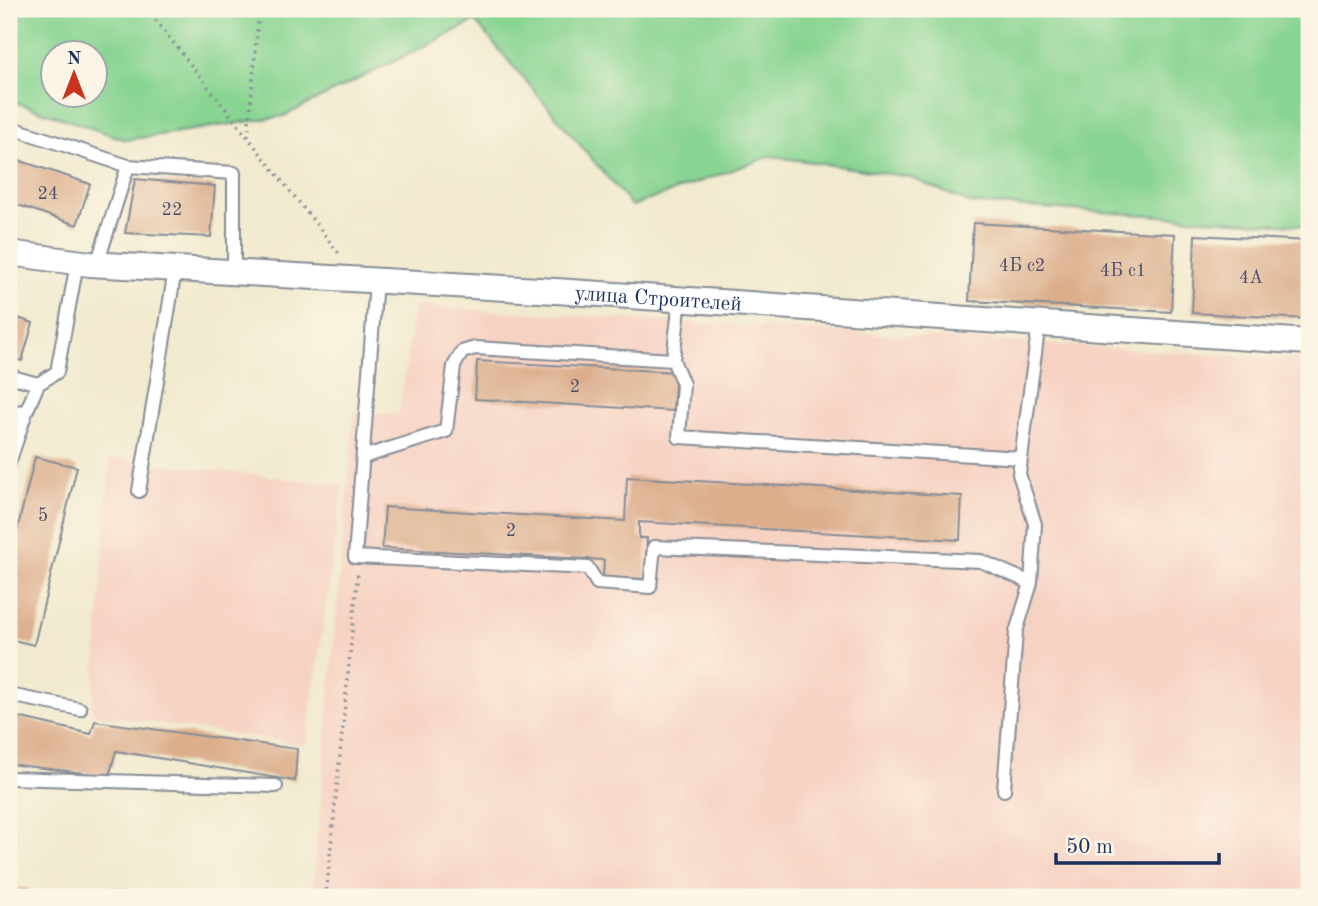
<svg xmlns="http://www.w3.org/2000/svg" width="1318" height="906" font-family="'Old Standard TT',serif">
<style>
.built{fill:#f6d2c3}
.green{fill:#88d492;stroke:#528278;stroke-width:2;fill-rule:evenodd}
.building{fill:#dcae8c}
.lines{fill:none;stroke-linecap:round;stroke-linejoin:round}
.service-casing{stroke:#868c96;stroke-width:16}
.minor-casing{stroke:#868c96;stroke-width:28}
.path{stroke:#868c96;stroke-width:3.5;stroke-dasharray:2 5;stroke-linecap:butt}
.service{stroke:#fff;stroke-width:12}
.minor{stroke:#fff;stroke-width:24}
.labels{text-anchor:middle;stroke-width:5;stroke-linejoin:round;paint-order:stroke}
.number-label{font-size:18px;fill:#4b4f6a}
.street-label{font-size:21px;fill:#1b2f5e;stroke:#fcf5e5}
</style>
<rect width="100%" height="100%" fill="#fcf5e5"/>
<filter id="ink" filterUnits="userSpaceOnUse"><feTurbulence type="fractalNoise" baseFrequency=".0143" numOctaves="2"/><feDisplacementMap in="SourceGraphic" scale="14" xChannelSelector="R" yChannelSelector="G"/><feConvolveMatrix kernelMatrix="1 2 1 2 8 2 1 2 1" color-interpolation-filters="sRGB"/></filter>
<filter id="wash" filterUnits="userSpaceOnUse"><feTurbulence type="fractalNoise" baseFrequency=".00686" numOctaves="4" result="noise"/><feDisplacementMap in="SourceGraphic" scale="28" xChannelSelector="R" yChannelSelector="G"/><feGaussianBlur stdDeviation="1.57" result="paint"/><feColorMatrix in="noise" values="0 0 0 0 0 0 0 0 0 0 0 0 0 0 0 0 0 1.4 0 .05"/><feComposite in="paint" operator="in"/></filter>
<g filter="url(#wash)">
<rect width="100%" height="100%" fill="#f1eace"/>
<path class="built" d="M414,306L1309,360V897H312L354,412L399,414Z
M110,458L343,485L306,745L92,714Z"/>
<path class="green" d="M9,9H1309V226L969,203L910,177L771,156L632,206L475,21L284,116L126,140L9,100ZM52,52H94V94H52Z"/>
<g id="blocks">
<path class="building" d="M9,157L90,184L77,225L9,202Z
M135,179L215,186L211,237L125,233Z
M973,223L1175,234L1171,312L969,301Z
M1195,235L1309,241V319L1192,313Z
M9,315L33,323L22,361L9,358Z
M477,361L676,372L673,411L475,399Z
M35,457L77,467L34,645L9,639V563Z
M627,477L962,496L960,540L639,522V538H647L645,579L603,577L604,560L382,548L385,507L625,521Z
M9,715L91,734L95,721L297,749L295,781L116,751L109,776L9,764Z
M9,888H29V897H9Z
M121,893V897H65V894Z"/>
</g>
</g>
<g filter="url(#ink)">
<use href="#blocks" fill-opacity="0" stroke="#868c96" stroke-width="2"/>
<g class="lines">
<defs>
<path id="service" d="M9,127L128,166L97,264
M128,166L234,173V273
M376,281L355,557L588,568L597,583L650,587L654,547L981,561L1031,583L1035,524L1019,474L1039,323
M673,360L683,384L679,437L1021,458
M9,376L38,384L57,372L77,263
M9,411L26,412L38,384
M363,457L446,431L454,366L462,352L475,348L673,360L680,299
M9,463L26,412
M139,491L175,270
M9,695L80,709
M9,778L276,786
M1004,790L1016,632L1031,583"/>
<g id="minor">
<path id="s1" d="M9,253L90,264L556,291L1309,342"/>
</g>
</defs>
<use href="#service" class="service-casing"/>
<use href="#minor" class="minor-casing"/>
<path class="path" d="M147,9L341,256
M248,136L259,9
M326,897L358,572"/>
<use href="#service" class="service"/>
<use href="#minor" class="minor"/>
</g>
</g>
<g class="labels">
<g class="number-label">
<text x="48" y="199">24</text>
<text x="172" y="215">22</text>
<text x="1022" y="271">4Б с2</text>
<text x="1123" y="276">4Б с1</text>
<text x="1251" y="283">4А</text>
<text x="575" y="392">2</text>
<text x="43" y="521">5</text>
<text x="511" y="536">2</text>
</g>
<g class="street-label">
<text dy="7" stroke="none"><textPath href="#s1" startOffset="651">улица Строителей</textPath></text>
</g>
</g>
<rect width="1318" height="906" fill="none" stroke="#fcf5e5" stroke-width="35"/>
<g transform="translate(74 74)"><circle r="33" fill="#fcf5e5" stroke="#a2a6af" stroke-width="2"/>
<path d="M0-5L12 26L0 18L-12 26Z" fill="#c8321e"/>
<text y="-10" font-size="19" font-weight="bold" text-anchor="middle" fill="#1b2f5e">N</text>
</g>
<path d="M1056 853v10h163v-10" fill="none" stroke="#1b2f5e" stroke-width="3.5"/>
<text x="1066" y="853" font-size="21" fill="#1b2f5e" stroke="#fcf5e5" stroke-width="5" paint-order="stroke">50 m</text>
</svg>
